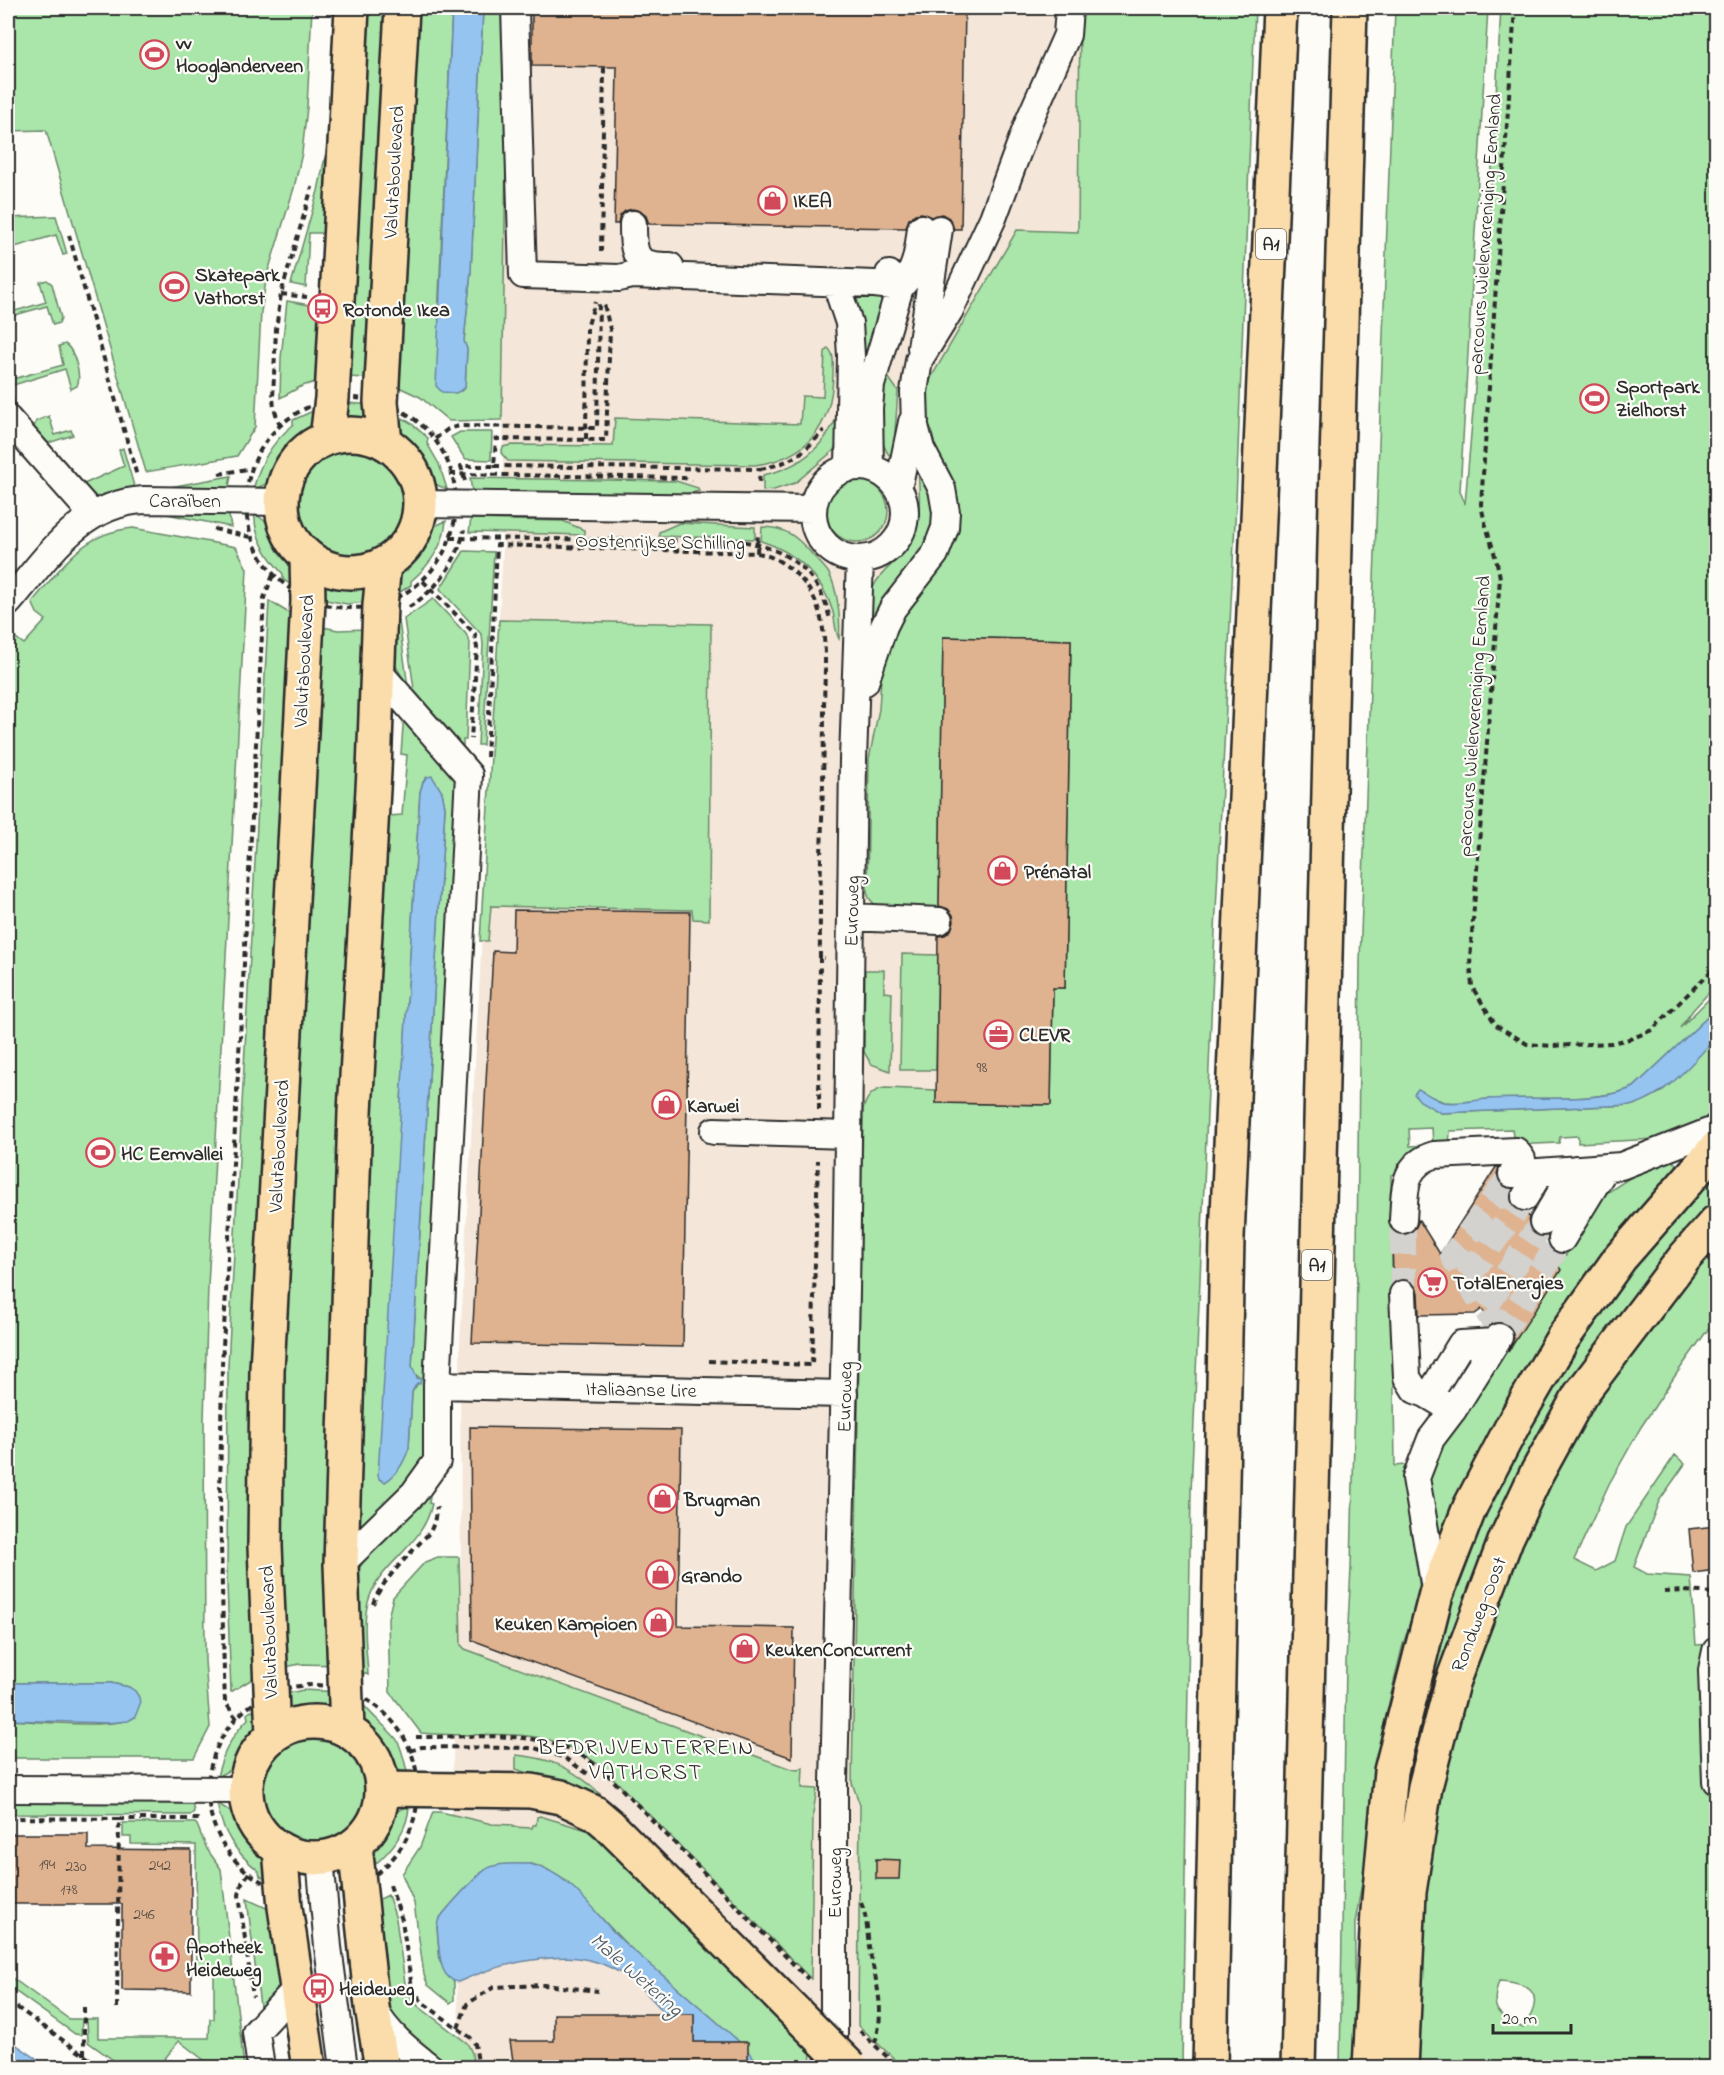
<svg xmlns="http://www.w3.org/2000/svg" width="1724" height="2075" font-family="'Indie Flower',sans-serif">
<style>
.built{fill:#f4e6d8}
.green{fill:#aae5aa;stroke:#6a886a;stroke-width:1.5;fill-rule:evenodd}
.water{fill:#95c4f0;stroke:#6b87a1;stroke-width:1.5}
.building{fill:#dfb390;stroke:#2b2b2b;stroke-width:1.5}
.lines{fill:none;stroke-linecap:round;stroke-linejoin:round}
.minor-tunnel{stroke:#d3d2ce;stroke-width:26;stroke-dasharray:26 13;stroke-linecap:butt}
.minor-casing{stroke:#2b2b2b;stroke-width:30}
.major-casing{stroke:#2b2b2b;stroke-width:38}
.highway-casing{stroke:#2b2b2b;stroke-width:38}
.path{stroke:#2b2b2b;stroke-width:4;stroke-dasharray:6 4.5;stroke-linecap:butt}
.minor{stroke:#fdfcf7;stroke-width:26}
.major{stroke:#faddab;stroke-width:33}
.highway{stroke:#faddab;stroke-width:33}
.major-bridge-casing{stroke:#2b2b2b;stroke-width:38;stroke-linecap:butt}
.major-bridge{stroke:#faddab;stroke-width:33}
.labels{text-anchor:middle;stroke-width:4.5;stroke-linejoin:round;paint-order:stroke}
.number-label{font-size:16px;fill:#584d44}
.shield{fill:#fdfcf7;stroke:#6a6a68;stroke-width:1.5}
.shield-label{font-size:18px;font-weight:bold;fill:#2b2b2b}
.poi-label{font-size:20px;font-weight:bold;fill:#2b2b2b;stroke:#fdfcf7;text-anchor:start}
.street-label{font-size:20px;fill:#2b2b2b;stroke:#fdfcf7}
.water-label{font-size:21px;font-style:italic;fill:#4b5966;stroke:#fdfcf7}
.quarter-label{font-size:22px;letter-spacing:1.5px;fill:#2b2b2b;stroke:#fdfcf7}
</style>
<rect width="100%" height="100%" fill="#fdfcf7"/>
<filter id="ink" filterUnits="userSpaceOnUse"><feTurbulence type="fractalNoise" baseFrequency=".0167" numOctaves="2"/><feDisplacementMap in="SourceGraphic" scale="12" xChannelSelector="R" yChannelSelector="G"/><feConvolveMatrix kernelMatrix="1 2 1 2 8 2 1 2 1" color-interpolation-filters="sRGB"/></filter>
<g filter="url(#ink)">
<path class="built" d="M498,8H1165L1115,2067L462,2068L449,1862L461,1557L460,1344L504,529Z"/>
<path class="green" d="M8,8H312L307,107L302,153L294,188L267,275L261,312L255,427L237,456L146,472L46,130L8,131Z
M359,8H395L366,378L348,377Z
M408,8H452L438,318L461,391L465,388L467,349L464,341L471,271L483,8H507L514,155H506L502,420L449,421L420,397L388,382Z
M1080,8H1255L1236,501L1213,972L1191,1492L1182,2067H903L858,2025L860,1805L852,1783L863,1109C867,1097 872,1090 885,1088L936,1090V1103L1051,1105L1053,988H1065L1071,640L943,637L939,908L876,906L869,898L867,892L869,759L879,709L882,663L888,638L941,558L925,434L926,391L932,376L1017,230L1078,232Z
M1395,8H1488L1460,491L1465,504L1488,237L1501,8H1716V985L1693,1010L1680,1028L1716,992V1009L1634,1087C1599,1103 1531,1097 1491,1099C1476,1100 1461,1104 1445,1102C1441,1101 1436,1099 1432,1097L1434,1109L1441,1113L1633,1105L1661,1092L1716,1038V1108L1692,1129L1657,1139L1578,1143V1136L1560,1137L1559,1143L1514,1145L1512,1129L1450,1131L1449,1148L1433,1144L1432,1128L1409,1129L1410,1146L1427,1145C1410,1154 1403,1156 1395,1174L1391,1175L1395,1466L1405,1465L1420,1591L1402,1648L1381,1737L1369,1843L1355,1923V2067H1340L1346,1662L1351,1568L1356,1353L1360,961Z
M331,110L338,149L324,233H309L306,287L291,284L318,191L326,152Z
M56,216L67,254L63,255L56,235L8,249V218Z
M47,280L52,284L61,318L59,323L53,325L47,306L8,317V313L46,302L40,282Z
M858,294L886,297L873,351L855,385Z
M287,301L321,307L326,379L302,386L280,398L281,358Z
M65,344C74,349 82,376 77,386L71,389L65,369L10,386L15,405L9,407L8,378L9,380L63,365L59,346Z
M828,348C835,354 833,365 833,374C832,426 808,458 755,465L508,461L501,453L503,447L511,445L613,446L615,418L800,424L802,396L823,397L825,352Z
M884,371L898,391L893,460L887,452L879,435Z
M346,403L374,405L370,426L342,427Z
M324,406L314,432L295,449L276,475L268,483L253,490C260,463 271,443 293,425V420Z
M841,406L838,442L833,451L795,483L774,490L763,491V475C802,467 828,445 841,406Z
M389,410L411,423L428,438L427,443L439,464L447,489L439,486L427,477L411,454L396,437Z
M49,416L55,435L71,430L73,435L48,443L84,484L124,466L119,450L123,448L134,486L107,498L92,497L33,430L36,421Z
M460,432H492L491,460L465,459L451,437Z
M298 503a53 53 0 1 1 106 0a53 53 0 1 1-106 0Z
M918,466L928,483L937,515L933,540L873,620C860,571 901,569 914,536C922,514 919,489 918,466Z
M231,476L228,492L164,488Z
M470,478L676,481L698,488L699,491L680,495L472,492Z
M826 511a31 31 0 1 1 62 0a31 31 0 1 1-62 0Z
M228,510L231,527L162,513L160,512Z
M255,514L272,526L294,559L297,590L283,579V574C269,559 253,536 255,514Z
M471,519L563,521L584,530V535L469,532Z
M446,521C444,546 430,565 411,581V585L397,594L400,565L430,528Z
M679,523L755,527V539L659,536V532Z
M762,527C786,527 797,537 812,554C817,560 823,565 828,572C838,588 841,621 839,639C835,632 835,621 833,612C822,576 796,552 761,541Z
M133,528L236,547L247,569L208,1286L204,1420L205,1661L210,1727L194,1758H8V1720C35,1721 114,1730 135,1717L129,1687L111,1683H8V632L24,644L46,620L37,613L32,602C64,566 81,533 133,528Z
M464,551L494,552L483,745H478L483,645L482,635L440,589Z
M324,577L349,581L369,579L376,601L347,604L315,598Z
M433,599L466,634L470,643L466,740H463V745H460L415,696L404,619Z
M269,601L299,619L262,1673L231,1692L227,1584L228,1365Z
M499,620L711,624L709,920L693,919L692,910L491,906L488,941H480Z
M399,621L408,687L393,661L389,624Z
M313,625L338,630L367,629L337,1665L300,1664L275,1669L272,1601Z
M404,713L451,772L458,788L426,1454L408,1487L356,1534L374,896L389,816L402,815L407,755L401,754ZM427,777L442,792L445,808L412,1366L415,1374L421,1379L412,1392L409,1448L401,1104L420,792L423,782Z
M902,954L938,955L936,1070H900Z
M865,970H884V992L892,993L890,1071L871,1064L864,1052Z
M1670,1159L1680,1167L1438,1555L1427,1475L1439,1451L1605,1194L1643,1169Z
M1716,1169V1200L1654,1269L1587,1361L1525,1461L1469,1586L1435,1687L1385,2011L1405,1789L1441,1633L1491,1502L1538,1410L1589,1324L1688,1198Z
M1716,1239V1318L1677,1373L1641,1427L1609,1484L1574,1560L1596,1571L1615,1561L1626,1527L1675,1455L1685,1464L1659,1501L1634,1567L1647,1574L1691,1577L1696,1645L1714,1644L1707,1787L1716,1810V2067H1415L1422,1920L1429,1859L1439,1799L1452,1739L1488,1622L1538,1505L1568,1448L1602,1391ZM1499,1981C1535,1983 1545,1997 1523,2028C1498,2015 1489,2011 1499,1981Z
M427,1497H430L429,1503L432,1504C423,1546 384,1560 370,1596C361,1620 367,1650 368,1675L351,1667L355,1575L370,1551Z
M438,1557H459L461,1645L465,1649L791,1769L798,1770L803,1767L802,1788L817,1789L813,1813L811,1979L611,1776C550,1717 496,1741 421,1733L390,1692L388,1618L393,1597L425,1562Z
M303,1690L338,1692L330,1714L306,1713L285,1718L276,1696Z
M362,1702C364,1709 390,1730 397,1740C403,1751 405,1764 408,1776L388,1763L376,1744L359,1723Z
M262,1703L257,1734L235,1767L217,1777C222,1754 231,1736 248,1719L247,1714Z
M259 1790a55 55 0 1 1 110 0a55 55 0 1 1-110 0Z
M516,1755C549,1758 568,1766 594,1788L689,1884L577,1792L516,1769Z
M8,1800L192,1801L194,1812L190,1815L8,1814Z
M217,1803L236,1815L266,1854L276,1885L260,1876L259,1871C236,1853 222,1833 217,1803Z
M409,1806C408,1831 390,1852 372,1867L369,1847C380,1831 388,1811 409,1806Z
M433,1812H441L492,1824L513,1825V1827L532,1828L533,1825H536L537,1817L540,1816L600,1834L811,2050L810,2067H756L754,2059L626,1944L566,1881L543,1867L530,1864L505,1865L463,1893L439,1920L437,1927L440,1962L454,1982V2000L450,2003L428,1985L424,1975L414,1903L402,1874L420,1847Z
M123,1823H195L197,1825L207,1849L221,1869L244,2067H213L179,2041L158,2067H123L88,2042L87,2019H98V2038H209L210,2019H214V1972L197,1973L196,1845L131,1844V1837H123Z
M388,1895L396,1919L406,1990L418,2006L467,2043L472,2053L474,2067H447L410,2041L390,2015L368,1905Z
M247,1899L279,1914L282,1983L278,1992L262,2010L260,2006Z
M8,1975L69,2019H82L81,2035L75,2034L8,1986Z"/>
<path class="water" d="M452,8H483L471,271L464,341L467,349L465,388L456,393L442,392L436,386Z
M432,776L442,792L445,807L412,1366L417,1378L421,1379L420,1384L417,1383L412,1392L409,1448C405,1460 397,1475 385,1482L379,1479L378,1475L420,792L423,782L427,777Z
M1716,1009V1038C1692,1062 1668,1095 1633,1105L1441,1113L1420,1101L1414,1094L1418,1089C1426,1093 1434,1099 1443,1102C1457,1105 1474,1100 1488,1099C1530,1096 1597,1104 1634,1087Z
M8,1683H111L129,1687L135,1691L139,1697L140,1704L135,1717L128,1721L107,1723L8,1720Z
M530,1864C574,1873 596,1918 627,1945C667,1979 707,2012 745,2047L754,2059L756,2067H705C672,2023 638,1965 578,1958C565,1956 553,1958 541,1959C511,1962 485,1970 458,1982C439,1978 440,1955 438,1939C438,1933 436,1927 438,1921C442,1913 477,1875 485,1870C497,1862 516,1864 530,1864Z
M8,2039L49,2067H8Z"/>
<path class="building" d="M532,8H965L961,229H954L949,218L942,214L931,217L922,213L915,214L909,219L906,228L649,224L646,216L640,211L633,209L625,211L620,216L618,224H614L617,67L532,66Z
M943,637L1071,640L1065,988H1053L1051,1105L936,1103L938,936L945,935L951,930L954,921L953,915L948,909L939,906Z
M514,910L690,912L683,1347L472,1343L493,951L513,952Z
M1496,1167H1499L1497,1175L1500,1183L1505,1187L1512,1189L1510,1197L1512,1205L1518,1210L1526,1212L1529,1217L1528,1222L1530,1230L1540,1236L1561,1270L1508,1352L1514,1338L1512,1330L1507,1325L1500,1322L1491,1324L1482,1309L1475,1314L1419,1315L1418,1293L1415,1285L1409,1280L1403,1279L1393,1283L1392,1230L1402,1235L1409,1234L1415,1229L1419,1220L1440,1254Z
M470,1427L681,1430L678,1626L794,1628L792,1758L472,1640Z
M1716,1526V1570L1693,1573L1689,1529Z
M8,1834H88V1849L191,1850V1991L122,1990V1904H8Z
M876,1859L900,1860L899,1879H876Z
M554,2014H694V2042H748V2067H514L510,2041H554Z"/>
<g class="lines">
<path class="minor-tunnel" d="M1467,1278L1525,1197
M1403,1294V1220
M1485,1307L1543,1222
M1501,1333L1453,1256L1512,1174
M1499,1337L1562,1239"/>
<defs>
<path id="minor" d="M515,8L523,275L619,278L632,275L875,284L900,287C917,271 918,251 921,228
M633,224C633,256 635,266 670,266
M836,284L849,323L851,356L849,467
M921,348L939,229
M8,419L92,514
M813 513a46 46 0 1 1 92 0a46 46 0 1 1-92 0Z
M870,468L869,409L871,385L900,287L889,274
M898,489L912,422
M420,504L813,509
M8,603C46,559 80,503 144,500L281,502
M865,682L884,626L893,608L935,554L945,528L946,512L942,489L921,449L915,426L914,392L919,360L950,310L993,218L1029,121L1067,35L1069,8
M851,917L939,921
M714,1131L848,1135
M1512,1174L1621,1166L1716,1129
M1525,1197L1540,1172
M1403,1220C1405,1192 1402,1165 1434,1155L1516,1151L1522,1159L1512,1174
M1543,1222L1575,1169
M1562,1239L1606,1167
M1403,1294L1407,1377L1415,1390L1426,1394L1453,1410
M437,1385L844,1394
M1429,1396L1461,1344L1495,1342
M341,1564L414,1493L437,1461V1385L469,775L378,671
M1436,1594L1416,1478L1431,1439L1453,1410L1499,1337
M1716,1651L1712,1670L1716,1781
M8,1789L245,1790
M320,1858L328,1947L344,2068
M373,2008C387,2034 408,2050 431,2068
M834,2061V1782L846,1291L853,760L860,559
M261,2068L256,2032L296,1989"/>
<path id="major" d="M282 503a69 69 0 1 1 138 0a69 69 0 1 1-138 0Z
M327,438L332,398L352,8
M385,443L381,402L402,8
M246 1790a68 68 0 1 1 136 0a68 68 0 1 1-136 0Z
M347,1730L341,1564L355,1112L374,771L380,605L384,564
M273,1735L265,1546L267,1370L308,601L307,558
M382,1789L531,1791L561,1797L595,1813L608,1824L796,2013
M355,1845L372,2007L382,2068
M280,1849L285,1907L309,2068
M1370,2068L1378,1911L1391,1771L1436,1594L1470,1507L1516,1419L1563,1338L1620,1258L1716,1148
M1401,2068L1409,1892L1425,1787L1452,1683L1506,1539L1536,1475L1580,1395L1685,1257L1716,1222"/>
<path id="highway" d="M1210,2068L1227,1238L1280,8
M1298,2068L1337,462L1350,8"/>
</defs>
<use href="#minor" class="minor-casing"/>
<use href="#major" class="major-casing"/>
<use href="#highway" class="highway-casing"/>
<path class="path" d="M1515,8L1481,504C1485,529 1496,552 1500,578L1470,958L1472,987L1496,1025L1527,1044L1552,1046L1612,1043L1633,1038L1652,1030L1716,966
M69,235L137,476
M601,252L604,67
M281,294L307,297
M246 503a105 105 0 1 1 210 0a105 105 0 1 1-210 0Z
M280,426L274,408L273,398L276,329L281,294L312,187
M435,439L448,429L459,426L597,428L599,301
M586,439L587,328L595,302
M494,466L760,469L759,483
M760,469C791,463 803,454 824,430
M219,474L252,468
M450,474L685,478L691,481
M465,481L461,466H494L496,439L606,440L610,329L604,304
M214,529L250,537
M450,538L740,541C787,548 820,572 830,620
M757,553C783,557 808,581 817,605C829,638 824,676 824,710C824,793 819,875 820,958H825
M423,581L475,634L477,648L471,739
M409,607C436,591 458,561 464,530
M487,757L497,545L757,553L758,533
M819,1110L820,958
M709,1361L812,1365L818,1160
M1664,1592L1683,1591L1716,1593
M373,1604C379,1583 414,1550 430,1532L434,1523L437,1507
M208 1790a105 105 0 1 1 210 0a105 105 0 1 1-210 0Z
M237,1719L225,1702L224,1674L220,1500L222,1365L264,598L273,575
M416,1737C466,1738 533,1729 577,1753C587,1758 595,1765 604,1771L808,1979
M410,1751L422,1747L535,1748L565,1758L591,1776
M8,1818L119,1819
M249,1873L242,1883L239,1895L253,1997
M390,1885L402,1920L412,1988L422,2002L471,2038L475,2044L479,2068
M861,1903C868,1918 867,1937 870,1953C877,1985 886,2013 874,2045
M8,2001L102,2068
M117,2008L119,1819H201
M458,2028L467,2004L494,1987L544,1985L598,1991
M860,2031L899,2068
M84,2055V2007"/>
<use href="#minor" class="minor"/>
<use href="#major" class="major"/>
<use href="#highway" class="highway"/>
<defs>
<path id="major-bridge" d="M796,2013L851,2068"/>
</defs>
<use href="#major-bridge" class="major-bridge-casing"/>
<use href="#major-bridge" class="major-bridge"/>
</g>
</g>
<defs>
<symbol id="stadium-ring" viewBox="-11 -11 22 22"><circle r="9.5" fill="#fdfcf7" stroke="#d1495b" stroke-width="1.5"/><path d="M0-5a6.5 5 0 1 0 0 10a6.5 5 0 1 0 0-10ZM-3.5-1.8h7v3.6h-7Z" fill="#d1495b"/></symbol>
<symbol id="shop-ring" viewBox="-11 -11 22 22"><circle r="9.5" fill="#fdfcf7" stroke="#d1495b" stroke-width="1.5"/><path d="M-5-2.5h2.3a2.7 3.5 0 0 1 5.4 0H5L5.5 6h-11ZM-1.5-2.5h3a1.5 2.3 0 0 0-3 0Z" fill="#d1495b"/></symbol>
<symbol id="bus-ring" viewBox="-11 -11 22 22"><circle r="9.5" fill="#fdfcf7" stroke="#d1495b" stroke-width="1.5"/><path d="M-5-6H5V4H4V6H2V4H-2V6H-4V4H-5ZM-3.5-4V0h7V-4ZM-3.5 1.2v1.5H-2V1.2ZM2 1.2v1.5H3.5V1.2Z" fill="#d1495b"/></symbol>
<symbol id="office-ring" viewBox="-11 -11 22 22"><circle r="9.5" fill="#fdfcf7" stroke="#d1495b" stroke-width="1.5"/><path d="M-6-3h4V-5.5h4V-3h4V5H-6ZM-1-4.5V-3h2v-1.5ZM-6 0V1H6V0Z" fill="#d1495b"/></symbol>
<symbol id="supermarket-ring" viewBox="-11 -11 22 22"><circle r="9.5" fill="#fdfcf7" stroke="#d1495b" stroke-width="1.5"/><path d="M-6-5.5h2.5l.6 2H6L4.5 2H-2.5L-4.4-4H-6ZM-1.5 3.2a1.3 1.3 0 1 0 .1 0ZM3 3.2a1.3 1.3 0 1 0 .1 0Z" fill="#d1495b"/></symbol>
<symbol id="pharmacy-ring" viewBox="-11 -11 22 22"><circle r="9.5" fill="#fdfcf7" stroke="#d1495b" stroke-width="1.5"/><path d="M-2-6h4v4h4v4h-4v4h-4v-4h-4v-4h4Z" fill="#d1495b"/></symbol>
</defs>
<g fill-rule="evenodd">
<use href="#stadium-ring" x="138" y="38" width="33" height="33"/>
<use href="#shop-ring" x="756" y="184" width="33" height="33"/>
<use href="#stadium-ring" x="158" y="270" width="33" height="33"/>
<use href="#bus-ring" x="306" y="292" width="33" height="33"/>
<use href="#stadium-ring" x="1578" y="382" width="33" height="33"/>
<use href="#shop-ring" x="986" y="854" width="33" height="33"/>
<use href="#office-ring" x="982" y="1018" width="33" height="33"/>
<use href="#shop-ring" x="650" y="1088" width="33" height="33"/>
<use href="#stadium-ring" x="84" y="1136" width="33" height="33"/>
<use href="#supermarket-ring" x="1416" y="1266" width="33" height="33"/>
<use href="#shop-ring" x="646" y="1482" width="33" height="33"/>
<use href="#shop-ring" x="644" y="1558" width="33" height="33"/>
<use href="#shop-ring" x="642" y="1606" width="33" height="33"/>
<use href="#shop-ring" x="728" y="1632" width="33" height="33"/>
<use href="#pharmacy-ring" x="148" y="1940" width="33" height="33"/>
<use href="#bus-ring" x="302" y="1972" width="33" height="33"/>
</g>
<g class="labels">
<g class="number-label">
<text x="982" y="1072">98</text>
<text x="47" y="1869">194</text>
<text x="160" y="1870">242</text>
<text x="76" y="1871">230</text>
<text x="69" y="1894">178</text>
<text x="144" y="1919">246</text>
</g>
<g class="shield">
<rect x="1256" y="229" width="30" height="30" rx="4.5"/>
<rect x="1302" y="1250" width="30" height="30" rx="4.5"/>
</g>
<g class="shield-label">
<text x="1271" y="250">A1</text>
<text x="1317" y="1271">A1</text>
</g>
<g class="poi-label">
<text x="176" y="49">vv<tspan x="176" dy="23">Hooglanderveen</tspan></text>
<text x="793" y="207">IKEA</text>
<text x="195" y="281">Skatepark<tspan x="195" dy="23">Vathorst</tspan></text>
<text x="343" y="316">Rotonde Ikea</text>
<text x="1616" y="393">Sportpark<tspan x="1616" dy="23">Zielhorst</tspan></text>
<text x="1024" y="878">Prénatal</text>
<text x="1019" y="1041">CLEVR</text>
<text x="687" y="1112">Karwei</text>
<text x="121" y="1160">HC Eemvallei</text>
<text x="1453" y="1289">TotalEnergies</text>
<text x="684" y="1506">Brugman</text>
<text x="681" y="1582">Grando</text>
<text x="637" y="1630" text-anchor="end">Keuken Kampioen</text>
<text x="765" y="1656">KeukenConcurrent</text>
<text x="186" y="1953">Apotheek<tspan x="186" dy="23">Heideweg</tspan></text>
<text x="339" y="1995">Heideweg</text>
</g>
<g class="street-label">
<text transform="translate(393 172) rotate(-87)" y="7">Valutaboulevard</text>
<text transform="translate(1484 234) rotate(-86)" y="7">parcours Wielervereniging Eemland</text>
<text x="185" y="507">Caraïben</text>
<text transform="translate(660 541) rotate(1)" y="7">Oostenrijkse Schilling</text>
<text transform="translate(303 661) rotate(-87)" y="7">Valutaboulevard</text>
<text transform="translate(1473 716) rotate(-86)" y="7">parcours Wielervereniging Eemland</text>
<text transform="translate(851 911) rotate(-89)" y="7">Euroweg</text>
<text transform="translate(278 1146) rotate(-87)" y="7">Valutaboulevard</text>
<text transform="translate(641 1389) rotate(1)" y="7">Italiaanse Lire</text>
<text transform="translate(844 1397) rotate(-89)" y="7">Euroweg</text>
<text transform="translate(1478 1614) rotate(-69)" y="7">Rondweg-Oost</text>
<text transform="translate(268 1632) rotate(-92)" y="7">Valutaboulevard</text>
<text transform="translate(834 1883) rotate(-90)" y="7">Euroweg</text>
</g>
<g class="water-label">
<text transform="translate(637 1974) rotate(41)" y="7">Male Wetering</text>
</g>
<g class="quarter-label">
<text x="646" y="1754">BEDRIJVENTERREIN<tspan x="646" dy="25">VATHORST</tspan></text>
</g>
</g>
<rect width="1724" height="2075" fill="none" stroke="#fdfcf7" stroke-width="30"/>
<rect x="15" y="15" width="1694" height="2045" fill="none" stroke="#2b2b2b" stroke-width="2" filter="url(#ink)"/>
<path d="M1493 2024v9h78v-9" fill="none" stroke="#2b2b2b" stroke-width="3"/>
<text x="1502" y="2024" font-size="18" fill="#2b2b2b" stroke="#fdfcf7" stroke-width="4.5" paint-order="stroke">20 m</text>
</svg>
